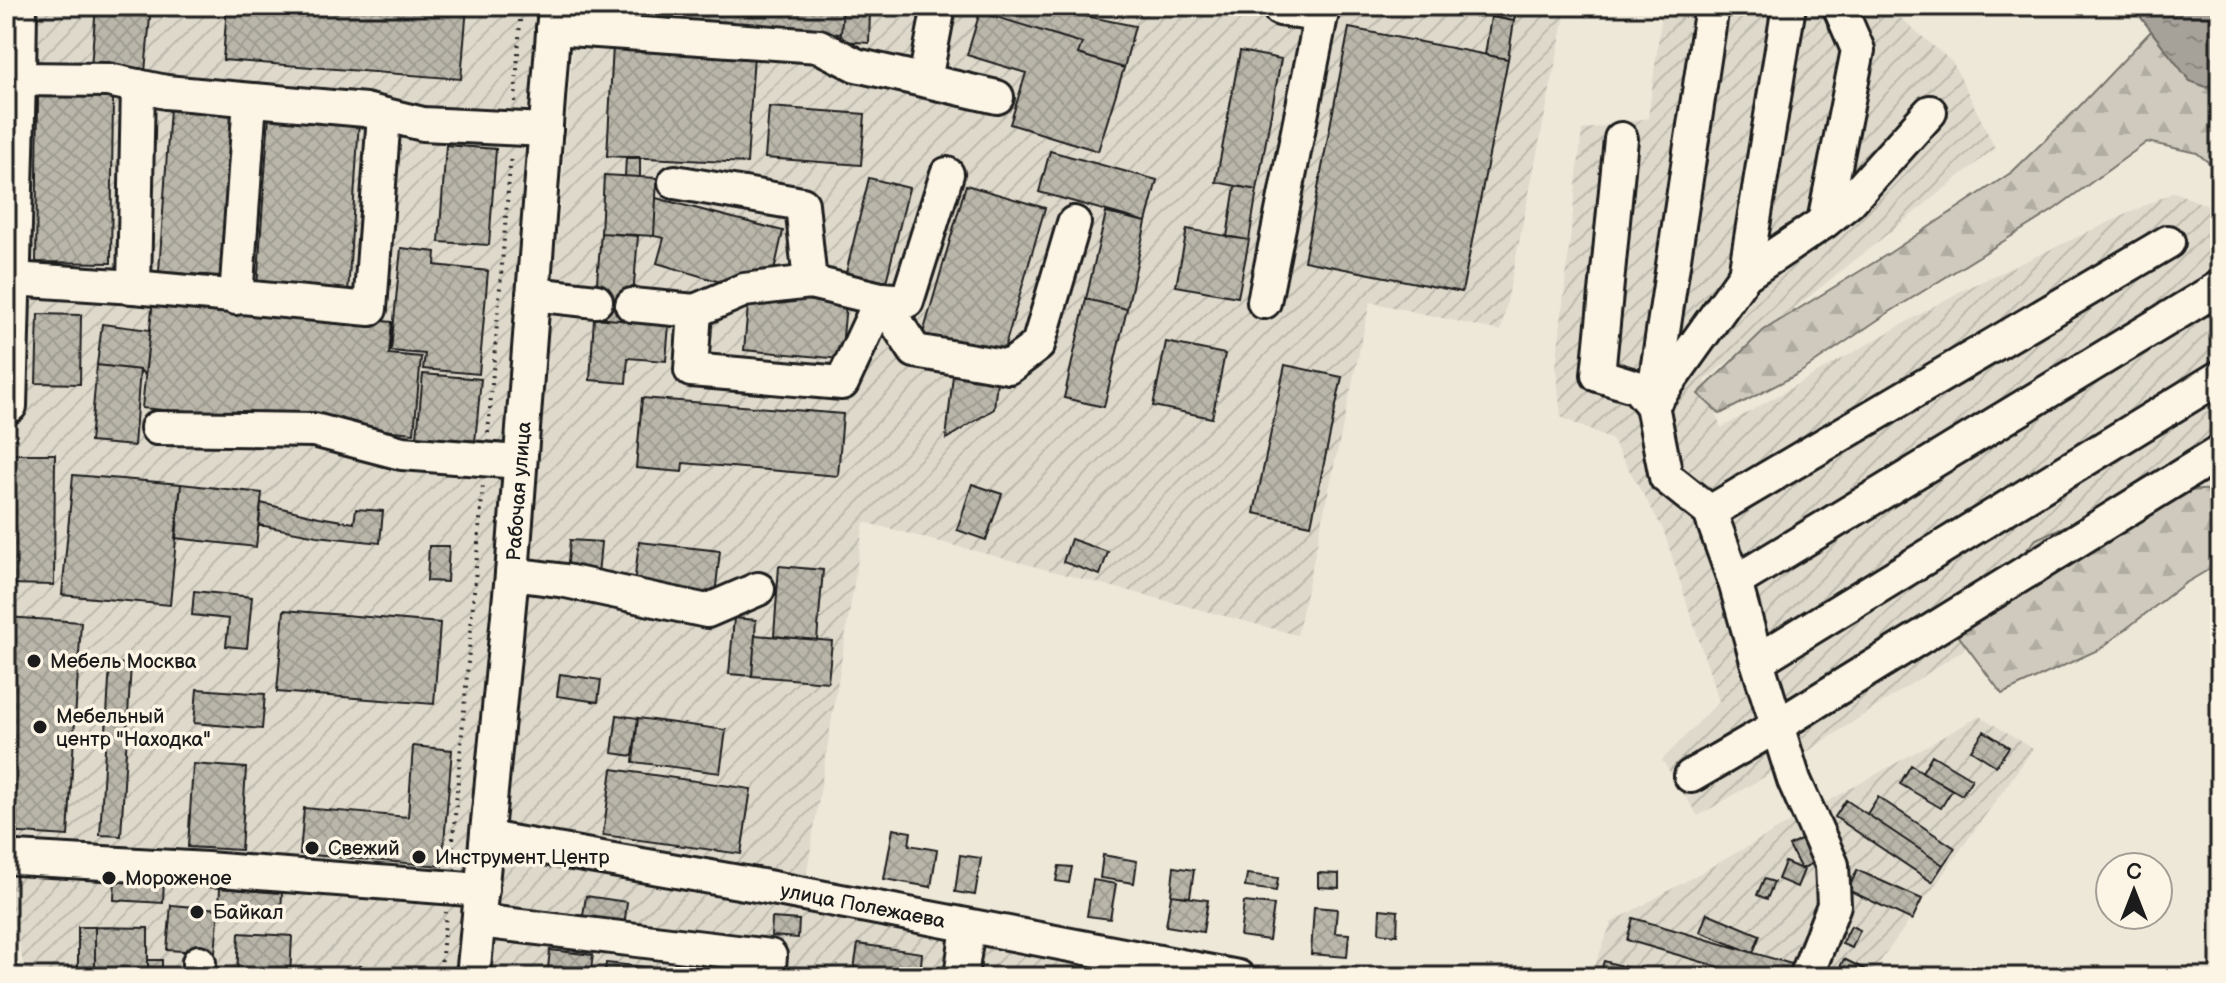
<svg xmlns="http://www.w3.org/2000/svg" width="2226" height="983" font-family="'Balsamiq Sans',sans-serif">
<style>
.industrial{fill:url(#industrial-furrows)}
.forest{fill:url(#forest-firs);stroke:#76736c;stroke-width:2}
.water{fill:url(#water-ripples);stroke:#6f6c67;stroke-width:2}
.building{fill:url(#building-cross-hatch);stroke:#1c1c1c;stroke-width:2}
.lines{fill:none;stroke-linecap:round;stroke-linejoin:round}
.minor-casing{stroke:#1c1c1c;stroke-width:38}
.path{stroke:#1c1c1c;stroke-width:4;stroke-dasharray:2 6;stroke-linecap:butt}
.minor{stroke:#fcf5e5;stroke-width:32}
.poi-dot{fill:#1c1c1c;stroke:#fcf5e5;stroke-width:3}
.labels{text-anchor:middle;stroke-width:7;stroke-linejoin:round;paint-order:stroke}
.street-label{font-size:20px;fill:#1c1c1c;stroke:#fcf5e5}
.poi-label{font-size:20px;fill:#1c1c1c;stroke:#fcf5e5;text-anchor:start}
</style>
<defs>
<pattern id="industrial-furrows" width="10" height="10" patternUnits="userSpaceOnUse" patternTransform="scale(2)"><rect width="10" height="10" fill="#ded9cb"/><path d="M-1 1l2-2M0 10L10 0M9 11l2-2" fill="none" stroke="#bebaae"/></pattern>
<pattern id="forest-firs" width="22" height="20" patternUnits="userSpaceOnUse" patternTransform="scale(2)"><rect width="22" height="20" fill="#cfcabd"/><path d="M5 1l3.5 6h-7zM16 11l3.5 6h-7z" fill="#b1ada2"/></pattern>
<pattern id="water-ripples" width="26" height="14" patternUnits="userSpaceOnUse" patternTransform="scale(2)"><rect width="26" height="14" fill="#a7a299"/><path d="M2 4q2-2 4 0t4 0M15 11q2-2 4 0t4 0" fill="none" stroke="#87837c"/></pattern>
<pattern id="building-cross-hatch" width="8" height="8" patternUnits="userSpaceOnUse" patternTransform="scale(2)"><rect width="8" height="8" fill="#bab6aa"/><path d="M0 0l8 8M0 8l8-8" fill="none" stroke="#9f9c92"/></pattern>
</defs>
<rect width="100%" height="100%" fill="#eee8d9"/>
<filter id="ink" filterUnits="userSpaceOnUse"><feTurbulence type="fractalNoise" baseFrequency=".0125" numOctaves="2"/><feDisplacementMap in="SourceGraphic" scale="16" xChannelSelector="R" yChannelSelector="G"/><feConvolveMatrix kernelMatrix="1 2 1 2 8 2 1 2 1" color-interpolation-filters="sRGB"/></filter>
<g filter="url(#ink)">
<path class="industrial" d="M6,6H544L473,879L6,847Z
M576,6H1567L1501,331L1370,302L1297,635L864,522L805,884L504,833L560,208Z
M1663,6H1887L1953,63L1995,148L1705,380L1721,428L1959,292L2174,192L2220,211V482L1810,750L1698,816L1662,760L1719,702L1663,529L1612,440L1561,417L1556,368L1582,130L1648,118Z
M1980,716L2033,749L1869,977H1591L1611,923Z
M501,855L677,883L1161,977H487Z
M6,868L468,898L459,977H26L6,882Z"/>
<path class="forest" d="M2151,31L2190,81L2220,92V172L2197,153L2147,142L2052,211L1888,313L1798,374L1720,414L1698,394L1764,330L1888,254L2012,172L2075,111Z
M2220,485V563L2184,584L2100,649L2002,694L1955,631L2036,539L2135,494L2218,489Z"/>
<path class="water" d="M2132,6H2220V92L2190,81Z"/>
<path class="building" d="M96,6H151L145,72L91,67Z
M227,6H467L461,79L223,60Z
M644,6H818L843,8L841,34L644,16Z
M982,6H1036L1135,26L1124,68L1078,54L1082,43L980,12Z
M1440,6H1517L1514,21Z
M843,8L870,12L869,43L842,41L841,34Z
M980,12L1082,43L1078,54L1124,68L1098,151L1010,124L1026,73L967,55Z
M1491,17L1514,21L1508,59L1485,55Z
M1349,28L1508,59L1462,292L1304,261Z
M613,45L754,54L747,163L607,156Z
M1240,51L1281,59L1257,190L1216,182Z
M38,96L113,97L111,263L36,262Z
M769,107L865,114L861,165L765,158Z
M170,108L232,112L221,276L159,272Z
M269,115L359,121L348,294L257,288Z
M446,145L496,149L489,245L439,242Z
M1050,151L1157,180L1146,222L1039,192Z
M626,157H640V177L625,176Z
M604,175L657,178L654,236L601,233Z
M869,178L909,188L886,282L846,273Z
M966,185L1045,208L1001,360L922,337Z
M1235,186L1257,190L1249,240L1227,237Z
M656,198L783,231L772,280L727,284L657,263L664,238L654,236Z
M1106,213L1146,222L1127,309L1086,299Z
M1187,229L1249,240L1238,297L1176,286Z
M601,233L638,236L631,321L594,318Z
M401,248L436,252L435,265L488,271L479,374L423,369L425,354L391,351Z
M749,295L846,304L841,359L744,350Z
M153,299L392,322L389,354L421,357L414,433L142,408Z
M1086,299L1127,309L1104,407L1064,398Z
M38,314L81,315L80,384L36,383Z
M594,318L669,324L666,361L628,358L626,383L590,380Z
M102,324L150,330L145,375L140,370L97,365Z
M1166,342L1225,354L1212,418L1153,406Z
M97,365L140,370L134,446L90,442Z
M1285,365L1342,377L1311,525L1254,513Z
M954,366L998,371L994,409L946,439Z
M423,374L481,379L474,453L416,447Z
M642,398L843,414L838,476L683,463L682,472L636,468Z
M6,454H55L54,585L6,584Z
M73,475L181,484L170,605L62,595Z
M181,484L262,493L256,547L175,538Z
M972,484L1002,494L986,540L957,530Z
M261,503L319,517L354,523L356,509L383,511L380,543L317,536L259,525Z
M1071,539L1108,552L1100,575L1063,562Z
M570,540L601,542L598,575L567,573Z
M639,542L720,551L715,595L634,585Z
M429,546H449L447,582L427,581Z
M779,566L823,570L817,640L774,636Z
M194,591L252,597L247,648L226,646L229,619L192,615Z
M284,610L440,623L434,704L277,692Z
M6,617L81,622L68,836L6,832Z
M734,618L756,620L752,676L729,674Z
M755,635L832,641L828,682L752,676Z
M110,663L131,664L121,836L100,835Z
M560,674L601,680L598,702L557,696Z
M197,689L265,694L262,729L194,723Z
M617,715L638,718L633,756L612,753Z
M638,718L726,730L720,773L633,762Z
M1984,731L2009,747L1996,766L1971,750Z
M413,746L452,750L442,866L300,854L304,808L408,817Z
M1932,755L1972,779L1962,795L1922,772Z
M193,764L246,768L241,850L188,847Z
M1911,765L1952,790L1941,808L1900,784Z
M612,769L751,789L741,854L603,835Z
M1878,797L1955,848L1943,865L1867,814Z
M1846,800L1943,865L1932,882L1835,817Z
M893,829L911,832L909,845L937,850L931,887L884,879Z
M1804,838L1816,862L1801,869L1789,846Z
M960,855L981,858L975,895L955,892Z
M1103,855L1137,861L1134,883L1100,878Z
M1785,862L1804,870L1797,887L1778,879Z
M1059,866L1072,867L1069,883L1056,881Z
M1174,867L1194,870L1190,897L1171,895Z
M1857,870L1922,899L1912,920L1848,890Z
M1318,873L1339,874V888L1318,887Z
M1247,874L1278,878L1276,891L1245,887Z
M115,876L164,879L163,903L114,900Z
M1764,879L1774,882L1767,899L1757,895Z
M1093,880L1116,884L1110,919L1087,916Z
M220,888L282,893L281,912L219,907Z
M1171,895L1208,900L1203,932L1166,926Z
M586,896L627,902L624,928L582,922Z
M1244,902L1274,905L1269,940L1240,936Z
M171,905L219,909L215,953L167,950Z
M1314,907L1337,909L1335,933L1349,934L1347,957L1311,954Z
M1380,909L1398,911L1397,935L1379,933Z
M1707,913L1760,935L1753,953L1700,932Z
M772,918L799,920L798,938L771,936Z
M1633,918L1795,965L1792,977H1753L1627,940Z
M1851,926L1860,930L1852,948L1842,944Z
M78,927H95V977H78Z
M95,927L148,928V977H95Z
M239,933L292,936L290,977H237Z
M858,944L922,953L920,977L854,969Z
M550,950L593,955L590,977H547Z
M1844,959L1864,969L1860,977H1855L1839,969Z
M148,960H162V977H148Z
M1604,961L1661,977H1599Z
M606,963L743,977H604Z
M359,966L430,973V977H358Z"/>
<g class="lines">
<defs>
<g id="minor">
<path d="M20,6L19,79L108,80L166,92L365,110L423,124L546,130"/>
<path d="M1279,6L1280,9L1321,16"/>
<path d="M553,28L819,46L856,65L997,97"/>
<path d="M925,80L939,6"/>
<path d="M1621,139L1598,375L1637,387L1652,405L1666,477L1710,512L1735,582L1757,661L1794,780L1832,865L1834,905L1806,977"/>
<path d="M675,182L802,204L810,282"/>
<path d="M1824,222L1849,202L1930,112"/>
<path d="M1745,275L1789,6"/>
<path d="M13,279L134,287L370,309L384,115"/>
<path d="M134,287L138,86"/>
<path d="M533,294L596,301"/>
<path d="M236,298L250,100"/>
<path d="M1264,302L1323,6"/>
<path d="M632,305L695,311L691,370L842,383L881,299L907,301L947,174"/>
<path d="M695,311L744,290L810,282L881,299L915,351L1009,367L1038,345L1074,223"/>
<path d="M1653,398L1712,6"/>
<path d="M1652,405L1745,275L1824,222L1858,50L1839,6"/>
<path d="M10,406L19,79"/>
<path d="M157,428L314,430L402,453L520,462"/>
<path d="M1710,512L2168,242"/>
<path d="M512,574L566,581L707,611L758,589"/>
<path d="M1735,582L2220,287"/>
<path d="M1757,661L2220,377"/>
<path d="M1691,776L1777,726L2220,452"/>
<path id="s1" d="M487,838L762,886L1238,977"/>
<path d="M16,858L207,869L482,890"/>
<path d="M479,921L770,956L768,977"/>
<path d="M199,977V962"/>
<path id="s2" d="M473,977L512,574L555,6"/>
<path d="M961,977L968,926"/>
</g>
</defs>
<use href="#minor" class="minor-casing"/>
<path class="path" d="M515,102L521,6
M488,433L511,154
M451,863L483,485
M440,977L446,912"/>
<use href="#minor" class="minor"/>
</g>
</g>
<g class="poi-dot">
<circle cx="34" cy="661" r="8"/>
<circle cx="40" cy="727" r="8"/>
<circle cx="312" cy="848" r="8"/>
<circle cx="419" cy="857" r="8"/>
<circle cx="109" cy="878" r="8"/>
<circle cx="197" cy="912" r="8"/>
</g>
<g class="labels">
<g class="street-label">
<text dy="7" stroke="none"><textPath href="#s2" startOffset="488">Рабочая улица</textPath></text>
<text dy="7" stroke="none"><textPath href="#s1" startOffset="382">улица Полежаева</textPath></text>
</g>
<g class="poi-label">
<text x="50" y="668">Мебель Москва</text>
<text x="56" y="723">Мебельный<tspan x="56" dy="23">центр "Находка"</tspan></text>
<text x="328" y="855">Свежий</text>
<text x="435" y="864">Инструмент Центр</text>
<text x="125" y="885">Мороженое</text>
<text x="213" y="919">Байкал</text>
</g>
</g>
<rect width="2226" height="983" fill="none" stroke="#fcf5e5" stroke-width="32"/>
<rect x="16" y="16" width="2194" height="951" fill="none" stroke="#1c1c1c" stroke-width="3" filter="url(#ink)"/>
<g transform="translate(2134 891)"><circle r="38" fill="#fcf5e5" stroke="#a29e95" stroke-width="2"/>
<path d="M0-6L14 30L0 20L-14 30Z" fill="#1c1c1c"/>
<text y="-12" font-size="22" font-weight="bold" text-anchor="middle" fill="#1c1c1c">С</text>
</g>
</svg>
